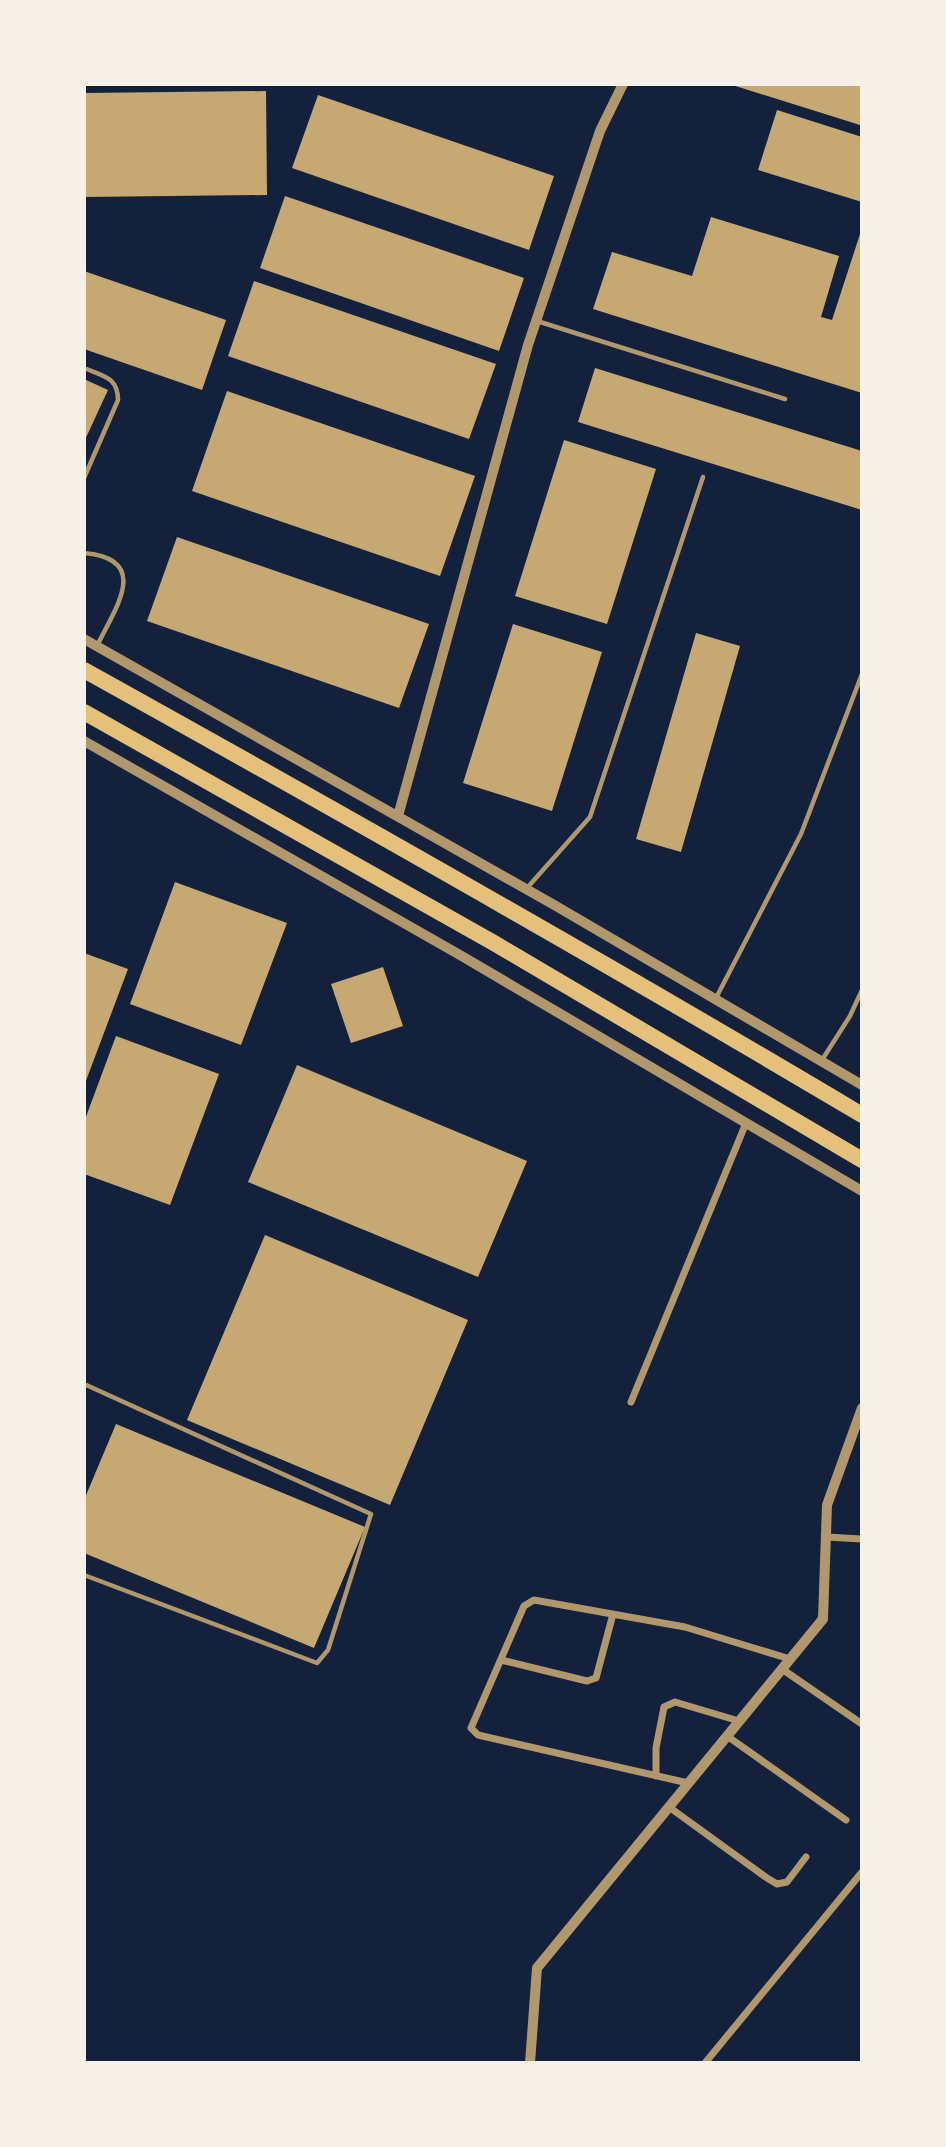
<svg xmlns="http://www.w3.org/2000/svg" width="946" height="2147" font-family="'Public Sans',sans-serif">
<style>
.building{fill:#c6a872}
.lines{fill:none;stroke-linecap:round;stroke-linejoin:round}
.service{stroke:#b1986c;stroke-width:4.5}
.minor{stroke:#b1986c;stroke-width:7}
.tertiary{stroke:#b1986c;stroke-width:10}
.motorway{stroke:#e5c07b;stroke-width:16}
</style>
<rect width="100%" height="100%" fill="#14213d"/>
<path class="building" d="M729,84H862V118L860,125Z
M266,91L267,195L84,197V93Z
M318,95L554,176L529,250L292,168Z
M777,110L862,137V202L758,170Z
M285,196L524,278L499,351L260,268Z
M711,217L839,256L821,317L832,320L862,228V393L593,309L612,252L692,276Z
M84,271L226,320L202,390L84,349Z
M254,281L496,364L469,439L228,356Z
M595,368L862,451V510L578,422Z
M84,379L108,390L84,442Z
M227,391L475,476L440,576L192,491Z
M564,440L656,469L607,624L515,596Z
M177,537L429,624L399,708L147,621Z
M513,624L602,652L552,811L463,783Z
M696,633L740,646L681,852L636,839Z
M175,882L287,923L241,1045L130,1004Z
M84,953L128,969L84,1086Z
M383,967L403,1026L351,1043L331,984Z
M116,1036L219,1074L170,1205L84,1174V1122Z
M297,1065L527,1161L478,1277L248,1182Z
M265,1235L468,1320L390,1505L187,1420Z
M116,1424L365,1527L314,1648L84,1553V1500Z"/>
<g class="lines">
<path class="service" d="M537,321L785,399
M84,368C103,376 118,377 118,400L84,478
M84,553C153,559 114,610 97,646
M527,888L590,817L703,477
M716,998L801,834L862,674
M822,1060L850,1016L862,990
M84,1384L371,1514L328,1650L317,1663L84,1575"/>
<path class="minor" d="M631,1402L746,1123
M826,1537L862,1539
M501,1660L587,1681L596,1678L613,1614
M782,1669L862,1724
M727,1736L846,1820
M656,1776V1748L664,1707L675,1702L739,1721
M688,1783L478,1735L471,1728L524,1606L534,1600L685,1627L790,1659
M669,1807L767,1878L777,1884L787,1882L806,1857
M705,2063L862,1872"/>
<path class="tertiary" d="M84,639L556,906L862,1085
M84,741L460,955L862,1191
M398,816L528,345L600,131L623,84
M530,2063L537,1968L823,1619L827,1505L862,1408"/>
<path class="motorway" d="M84,670C345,815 605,962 862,1115
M84,712L494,943L862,1160"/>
</g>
<rect width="946" height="2147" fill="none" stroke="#f6f1e7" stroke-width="172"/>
</svg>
